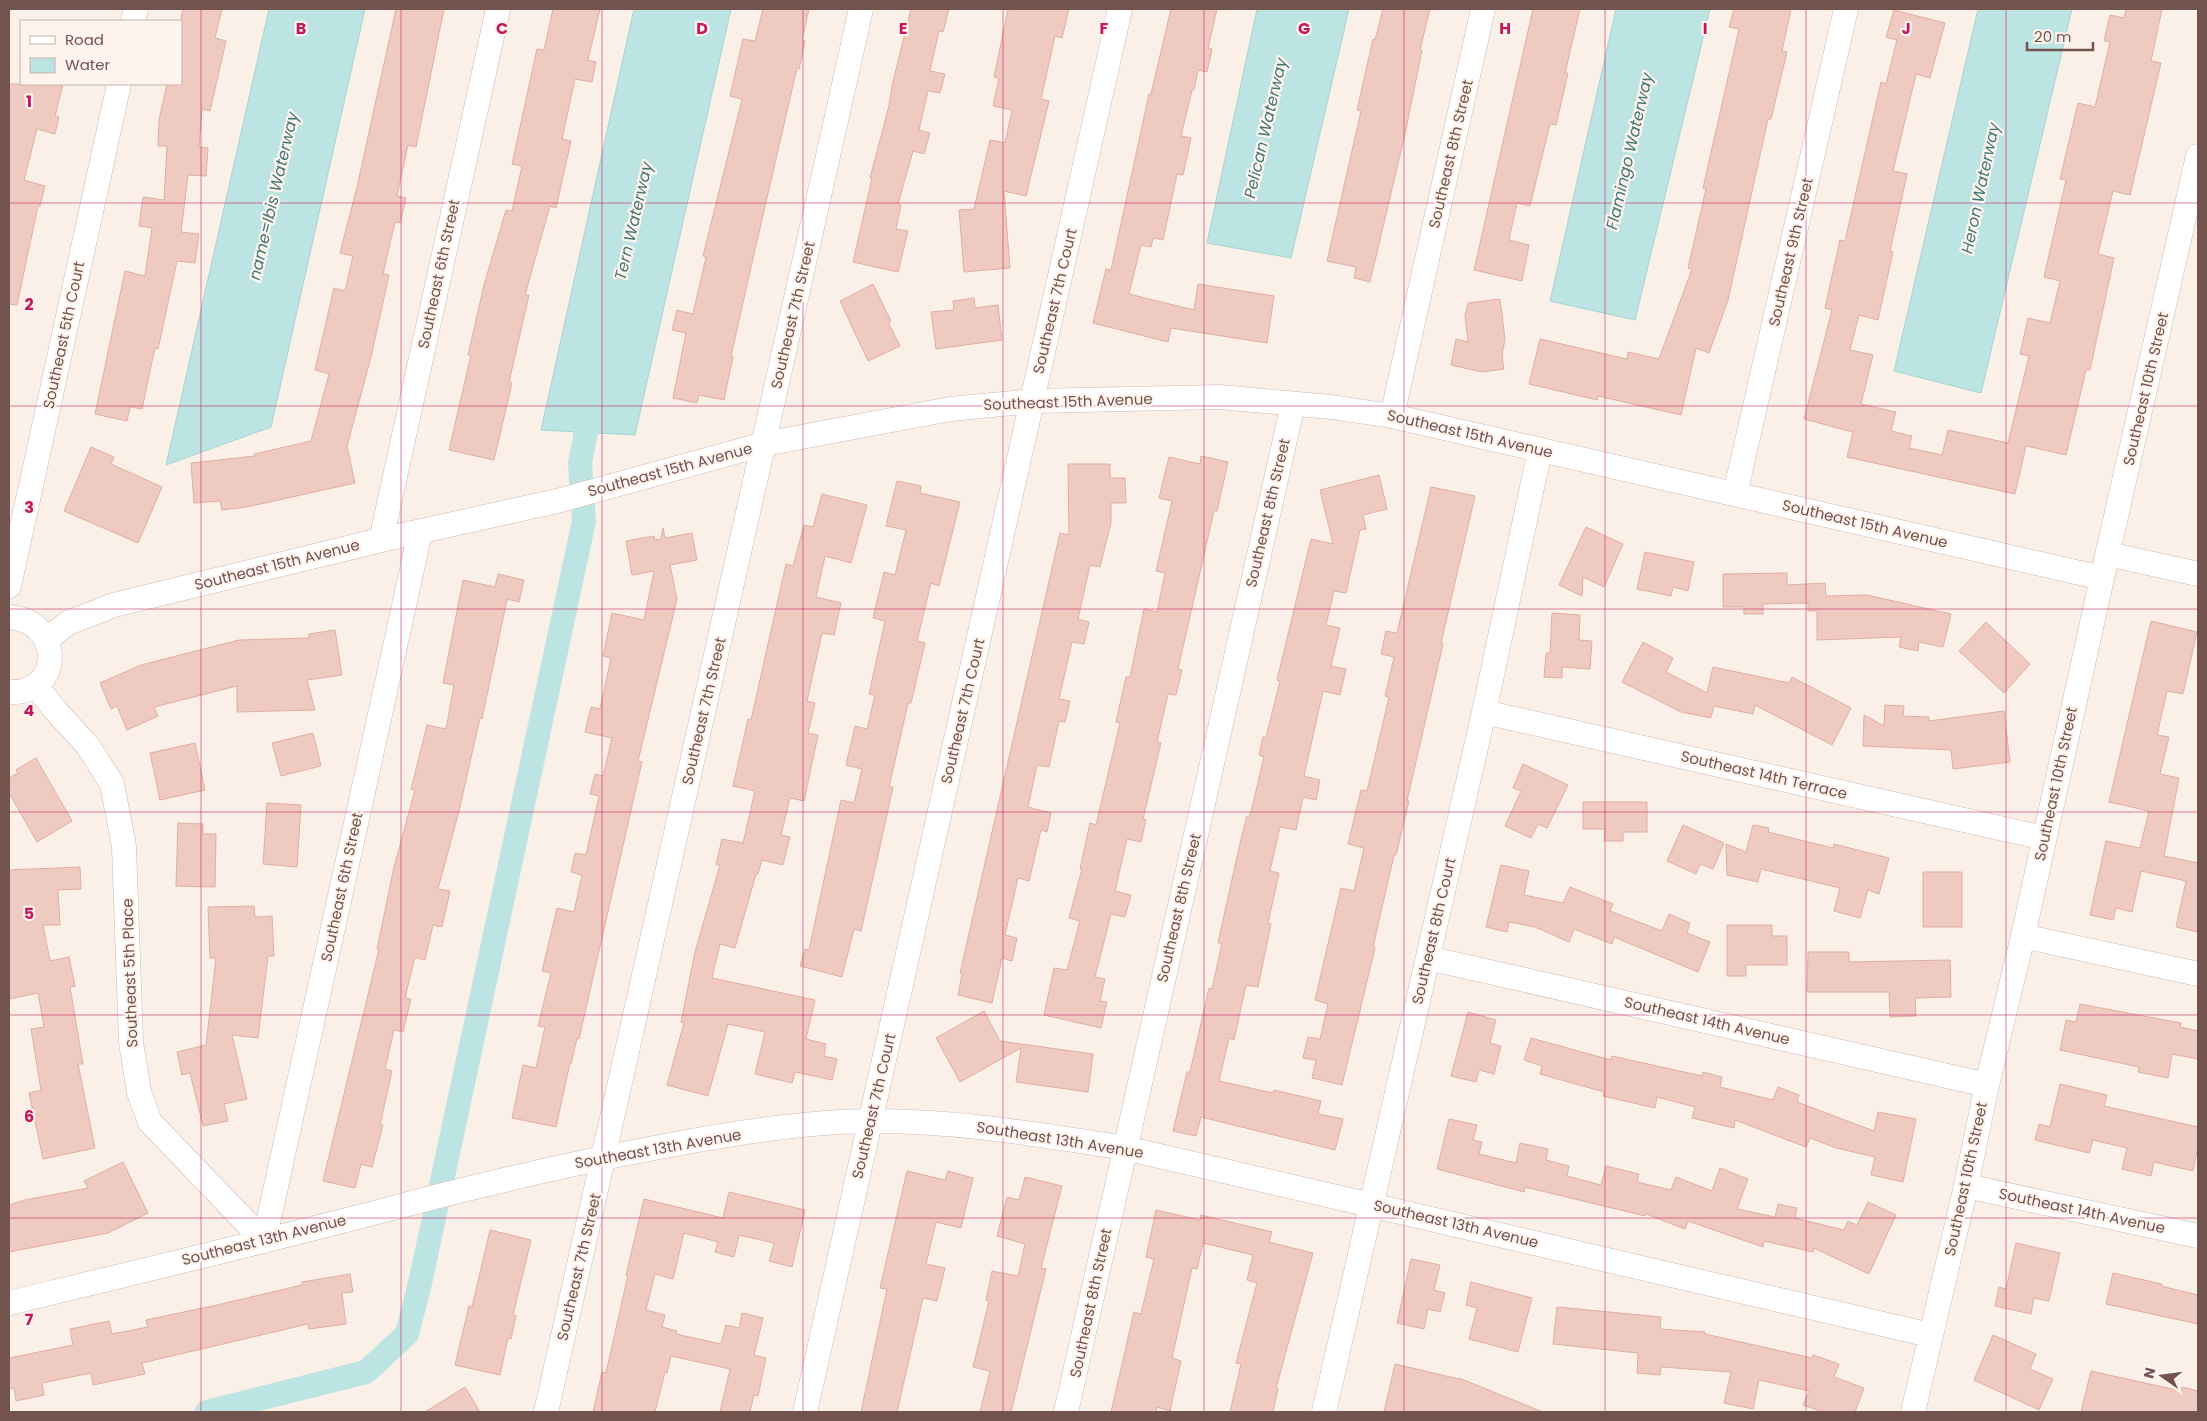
<svg xmlns="http://www.w3.org/2000/svg" width="2207" height="1421" font-family="Poppins,sans-serif">
<style>
.water{fill:#bce4e2;stroke:#a3d5d3}
.lines{fill:none;stroke-linecap:round;stroke-linejoin:round}
.canal{stroke:#bce4e2;stroke-width:24}
.building{fill:#efcac0;stroke:#e1aea1}
.street-casing{stroke:#ceb8b1;stroke-width:25}
.street{stroke:#fff;stroke-width:24}
.grid{fill:none;stroke:#c2185b;stroke-width:1;stroke-opacity:0.55}
.labels{text-anchor:middle;stroke-width:4.5;stroke-linejoin:round;paint-order:stroke}
.street-label{font-size:15px;fill:#73534d;stroke:#fef4ed}
.water-label{font-size:16px;font-style:italic;fill:#417876;stroke:#fef4ed}
.grid-label{font-size:16px;text-anchor:middle;font-weight:bold;fill:#c2185b;stroke:#fef4ed;stroke-width:4.5;stroke-linejoin:round;paint-order:stroke}
</style>
<rect width="100%" height="100%" fill="#fbf0e7"/>
<path class="water" d="M269,9H365L271,427L166,465Z
M634,9H731L635,435L541,430Z
M1257,9H1349L1291,258L1207,243Z
M1616,9H1710L1635,320L1550,301Z
M1978,9H2072L1981,393L1894,371Z"/>
<g class="lines">
<path class="canal" d="M207,1412L366,1372L407,1334L420,1283L584,521L580,463L592,401"/>
</g>
<path class="building" d="M183,9H222L215,38L226,41L210,111L202,109L199,147L208,148L206,176L188,175L181,232L199,234L195,263L177,261L158,349L155,348L142,409L130,407L127,421L95,414L125,271L145,276L152,228L139,226L143,197L164,200L167,146H158L159,120L167,84H181V18Z
M396,9H444L416,147L408,145L397,196L406,198L400,223L395,222L383,274L389,275L371,357L347,446L355,483L247,507L222,510L220,501L194,503L191,463L255,456L254,454L311,441L329,374L315,370L334,288L345,291L353,256L340,253L357,187Z
M553,9H600L588,60L596,62L592,82L575,79L562,139L571,141L556,208L550,206L525,295H529L509,382L512,383L494,460L449,450L471,355H468L484,285L506,210L512,211L522,166L512,164L537,49L544,50Z
M763,9H809L802,40L805,41L799,69L797,68L751,267L731,356L733,357L724,400L699,395L697,403L673,398L686,333L672,330L677,310L693,314L706,257L703,256L742,99L730,96L743,39L755,41Z
M911,9H949L943,32L939,31L930,71L945,74L940,93L928,91L919,130L930,133L924,154L913,151L898,204L901,205L896,229L908,231L898,272L853,262L872,178H870L889,106L892,86Z
M1008,9H1069L1062,38L1055,36L1041,99L1049,101L1026,196L1004,191L1010,268L964,272L959,210L974,209L990,140L1005,143L1012,110L993,106L999,78L994,77Z
M1171,9H1217L1208,48L1212,49L1207,72L1198,70L1194,90H1192L1181,136L1191,138L1183,175L1177,174L1163,240L1153,238L1151,247L1141,245L1129,294L1194,310L1198,284L1274,296L1267,343L1171,328L1168,342L1093,323L1106,269L1111,270L1149,94H1151Z
M1383,9H1430L1420,50H1422L1405,134L1370,282L1354,278L1356,267L1327,261L1361,111L1357,110L1373,39L1375,40Z
M1533,9H1580L1565,73H1568L1556,125L1550,124L1530,206L1517,203L1509,240L1529,245L1522,281L1474,270Z
M1734,9H1791L1782,51L1787,52L1771,119H1768L1728,300L1709,353L1696,348L1681,415L1598,396L1597,400L1529,384L1540,339L1627,359L1628,352L1659,359L1692,269L1688,268L1706,189L1703,188L1739,29L1729,27Z
M2126,9H2162L2151,61L2161,63L2130,195L2113,191L2098,254L2114,258L2090,370H2086L2066,455L2026,446L2015,494L1847,457L1853,432L1804,419L1832,310L1825,308L1840,240L1845,241L1881,82L1886,84L1897,40L1886,37L1894,10L1945,23L1930,78L1916,74L1893,171L1907,174L1890,251L1893,252L1878,320L1859,315L1850,350L1873,355L1861,404L1896,412L1891,431L1912,436L1909,448L1942,455L1948,430L2008,443L2029,356L2020,354L2028,318L2050,323L2060,281L2044,277L2066,180L2060,179L2078,103L2095,107L2110,42L2104,41L2110,15L2124,18Z
M9,84H63L55,116L59,117L55,134L37,129L24,180L45,186L40,206H38L17,305L9,304Z
M873,284L891,321L888,322L900,346L868,361L840,301Z
M974,298L975,308L998,305L1002,340L936,349L931,312L954,310L953,301Z
M1500,299L1505,339L1502,355L1504,369L1482,372L1451,365L1456,339L1468,342L1465,316L1468,303Z
M91,447L114,457L111,464L162,487L138,543L64,511Z
M1201,456L1228,462L1217,511H1214L1178,669L1182,670L1176,695L1168,694L1157,742L1161,743L1143,819L1146,820L1141,842L1127,839L1115,891L1131,895L1125,917L1111,914L1095,977L1105,979L1100,1001L1107,1002L1101,1028L1044,1015L1054,968L1067,970L1080,921L1069,918L1082,869H1080L1090,823L1096,825L1120,723L1116,722L1126,677H1130L1144,609L1157,612L1165,573L1156,571L1172,501L1159,498L1169,457L1200,464Z
M1068,464H1110V478H1125L1126,503H1111V523L1100,567L1090,565L1078,619L1089,622L1084,644L1072,642L1059,699L1070,701L1065,722L1059,721L1049,767L1037,765L1028,807L1051,813L1047,832L1041,830L1029,881L1018,878L1005,935L1017,938L1012,961L1002,958L992,1003L958,995L962,974L960,973L1060,533L1069,535Z
M1379,475L1387,509L1363,515L1366,529L1360,530L1346,593L1334,591L1326,625L1340,628L1331,666L1346,669L1340,695L1323,691L1304,776L1320,780L1316,800L1303,797L1296,830L1280,827L1270,871L1279,873L1268,923L1271,924L1258,987L1246,985L1234,1040L1229,1038L1219,1081L1273,1093L1274,1090L1321,1101L1318,1114L1343,1119L1335,1150L1201,1117L1196,1136L1173,1131L1187,1072H1190L1209,988L1212,989L1222,943H1218L1227,902L1241,839L1247,816H1250L1264,757L1259,755L1263,737H1266L1280,681L1277,680L1311,539L1333,544L1320,490Z
M897,481L921,486L920,493L960,502L939,586L931,583L917,641L925,643L911,703H908L889,787H893L879,851L861,931L854,929L842,977L800,966L805,949L809,950L841,800L854,803L862,769L846,765L855,726L867,729L875,695L869,694L885,621L873,618L884,572L895,575L906,530L886,526Z
M1431,487L1475,496L1441,643L1443,644L1407,801H1409L1396,855H1394L1373,947L1375,948L1342,1085L1312,1078L1316,1060L1303,1058L1308,1037L1320,1039L1328,1004L1315,1000L1341,888L1354,891L1364,848L1348,844L1361,790L1367,791L1389,697L1385,696L1394,657L1381,654L1386,631L1397,633Z
M822,494L867,505L851,563L825,556L816,597L841,603L834,635L822,633L807,701L815,703L808,733L818,735L804,801L790,798L781,835L790,837L783,865L762,860L758,874H756L735,948L720,944L712,978L815,1000L806,1039L826,1044L824,1056L837,1059L832,1080L795,1072L792,1083L755,1074L765,1032L728,1024L708,1096L667,1085L684,1023L681,1022L695,952L720,865H716L722,839L743,843L755,791L733,786L748,719L751,720L786,564L793,566L804,525L813,527Z
M1586,527L1623,544L1604,587L1583,577L1582,596L1559,585Z
M663,528L665,538L692,533L697,560L670,565L677,599L638,761L642,762L579,1039L577,1038L571,1064L570,1063L556,1127L512,1118L523,1065L536,1068L545,1027L538,1026L551,973L542,971L557,908L574,912L582,875L571,872L575,853L586,855L599,796L590,794L595,774L603,776L612,738L585,732L591,707L600,709L611,658L603,656L612,613L644,620L654,571L632,575L626,541L654,536L655,540L661,539Z
M1645,552L1694,562L1688,591L1673,587L1671,596L1637,589Z
M1787,573V585L1825,583L1826,596L1867,595L1951,614L1943,647L1919,642L1918,651L1899,647L1901,637L1817,640V611H1808V603L1763,604V614H1744V607H1723V574Z
M498,574L524,580L519,602L507,599L482,719L480,718L459,811L438,889L450,891L442,927L433,925L425,960L415,957L405,998L411,999L403,1032L394,1030L385,1069L392,1071L380,1125H383L372,1167L361,1164L355,1188L323,1181L379,949H377L394,867L415,790L411,789L427,725L446,729L454,685L443,683L463,580L495,587Z
M1552,613L1580,615L1579,640L1592,641L1590,669L1562,667V678L1544,677L1546,653H1550Z
M2151,621L2197,632L2183,694L2167,691L2157,735L2169,737L2160,774L2179,778L2164,856L2198,863V932L2176,927L2186,881L2141,871L2132,912L2116,908L2113,920L2090,915L2106,841L2140,848L2149,811L2109,802Z
M1986,622L2030,664L2004,693L1959,651Z
M335,630L342,675L307,680L315,710L237,712V686L154,707L158,716L127,730L117,706L111,709L100,683L141,665L239,640L309,638V634Z
M1643,642L1673,658L1666,672L1707,693L1713,667L1789,683L1792,677L1851,708L1832,745L1755,705L1753,714L1714,706L1711,718L1681,712L1622,682Z
M1885,705L1904,706L1903,716L1929,717V721L2004,711L2010,762L1953,769L1951,750L1863,746L1864,715L1884,726Z
M313,733L321,766L281,776L272,743Z
M195,743L205,790L160,800L150,753Z
M36,758L72,821L37,842L9,793V778L18,773L16,770Z
M1523,764L1568,785L1547,828L1538,824L1531,838L1505,826L1521,791L1513,788Z
M1583,802H1647V832H1623V841H1604L1605,829H1583Z
M267,803L301,805L297,867L263,864Z
M178,823L203,824V834H216L215,887L176,886Z
M1683,825L1724,843L1713,869L1700,864L1696,874L1667,861Z
M1753,825L1769,828L1768,832L1833,848L1834,844L1889,858L1879,894L1868,890L1860,918L1834,911L1840,888L1761,869L1758,882L1727,875L1726,844L1746,852Z
M1501,865L1529,871L1524,895L1563,903L1570,887L1613,904L1610,911L1662,931L1669,914L1690,923L1687,933L1710,942L1698,972L1614,937L1612,944L1574,929L1569,942L1535,927L1509,922L1507,932L1486,927Z
M80,867L81,889L58,890L60,925H43L50,961L69,957L75,986L70,987L83,1064H78L95,1148L43,1159L29,1093L41,1090L31,1029L44,1027L38,993L9,999V870Z
M1923,872H1962V927H1923Z
M254,906L255,917L272,916L274,956H268L258,1038L232,1035L247,1099L224,1104L228,1121L203,1126L190,1073L182,1075L177,1052L206,1045L216,958H210L208,907Z
M1727,925H1772V936H1787V965H1746V976H1727Z
M1808,952H1849V962L1950,960L1951,997L1915,998L1916,1016L1890,1017L1889,992H1807Z
M2080,1004L2181,1023L2180,1027L2198,1031V1059L2172,1054L2168,1078L2138,1072L2139,1067L2060,1050L2066,1020L2076,1022Z
M984,1011L1000,1041L1093,1054L1088,1092L1016,1082L1021,1048L960,1082L936,1038Z
M1468,1012L1496,1020L1490,1043L1501,1046L1494,1074L1479,1070L1476,1082L1451,1076Z
M1531,1038L1611,1060L1612,1056L1702,1076L1703,1072L1722,1077L1720,1087L1773,1100L1778,1087L1799,1095L1797,1102L1874,1131L1878,1112L1916,1119L1903,1182L1871,1175L1875,1157L1836,1148L1810,1138L1806,1147L1735,1120L1734,1128L1692,1118L1695,1107L1657,1097L1655,1108L1603,1096L1604,1092L1540,1074L1542,1066L1524,1060Z
M2060,1084L2107,1095L2104,1106L2198,1127V1147L2193,1171L2154,1162L2151,1176L2122,1169L2127,1148L2093,1140L2089,1153L2035,1140L2039,1124L2050,1127Z
M1449,1119L1477,1125L1473,1140L1482,1142L1479,1154L1516,1163L1520,1143L1548,1149L1546,1160L1569,1166L1567,1176L1601,1185L1606,1166L1639,1174L1637,1182L1671,1190L1676,1177L1712,1191L1720,1168L1748,1179L1737,1209L1775,1217L1778,1204L1797,1208L1795,1218L1844,1230L1848,1221L1857,1225L1868,1202L1896,1215L1869,1274L1814,1248L1813,1252L1764,1241L1763,1247L1688,1221L1685,1229L1646,1214L1645,1216L1525,1187L1524,1192L1437,1169Z
M123,1162L148,1213L108,1233L9,1252V1205L25,1200L88,1188L84,1181Z
M907,1171L945,1180L948,1171L973,1178L961,1228L936,1222L926,1264L945,1268L937,1301L923,1298L897,1412H861L887,1289L880,1288Z
M1025,1177L1062,1186L1041,1268L1046,1269L1011,1412H980L990,1371L973,1367L989,1301L986,1300L992,1271L1018,1276L1025,1244L997,1236L1007,1197L1019,1200Z
M729,1192L805,1210L792,1267L769,1261L774,1243L739,1235L734,1257L715,1252L718,1242L684,1233L673,1279L655,1274L646,1310L665,1315L662,1327L677,1331L676,1334L721,1344L726,1325L739,1328L742,1313L763,1318L754,1355L766,1358L758,1396L754,1395L750,1412H720L730,1369L671,1356L667,1373L665,1372L655,1412H593L602,1372L606,1373L628,1275H626L644,1199L723,1218Z
M1156,1210L1200,1220L1201,1215L1272,1232L1269,1242L1313,1253L1276,1388H1278L1273,1412H1230L1241,1364L1236,1363L1257,1283L1247,1280L1253,1255L1203,1243L1197,1269L1192,1268L1172,1358L1181,1361L1170,1411L1157,1407L1156,1412H1111L1134,1312L1141,1314L1154,1259L1146,1257Z
M490,1230L531,1240L513,1315L516,1316L511,1339L508,1338L500,1375L455,1365L469,1306L472,1307Z
M2016,1243L2060,1253L2049,1301L2034,1298L2031,1314L1995,1306L1999,1287L2006,1289Z
M1411,1259L1440,1265L1434,1290L1445,1293L1440,1312L1428,1309L1424,1329L1397,1323Z
M2113,1273L2162,1284L2161,1286L2198,1295V1324L2106,1304Z
M350,1274L353,1292L342,1293L346,1324L309,1329L308,1324L142,1363L145,1374L93,1385L91,1373L42,1383L44,1395L16,1401L14,1388L9,1389V1358L73,1345L70,1329L109,1321L112,1334L148,1327L146,1320L217,1305L302,1285V1282Z
M1471,1282L1532,1298L1518,1352L1469,1339L1477,1308L1466,1305Z
M1557,1307L1661,1317L1660,1329L1705,1332V1334L1812,1358L1813,1355L1839,1364L1834,1377L1864,1388L1855,1412H1823L1803,1405L1809,1391L1759,1380L1753,1409L1724,1403L1731,1372L1661,1367L1660,1375L1637,1373L1638,1353L1553,1344Z
M1993,1335L2036,1354L2030,1369L2053,1379L2039,1410L1974,1380Z
M1395,1364L1459,1379V1378L1543,1412H1384Z
M2091,1371L2181,1391L2182,1387L2198,1391V1412H2081Z
M465,1387L480,1412H425Z"/>
<g class="lines">
<defs>
<path id="street" d="M133,21L136,9
M1392,416L1483,9
M1735,494L1846,9
M381,540L498,9
M2108,554L2198,574
M9,586L119,84
M9,617C64,621 63,695 9,692
M47,639L68,623L114,605L381,540L557,501L764,444L950,409L1033,401L1220,397L1331,407L1392,416L2102,578
M35,685L56,711L88,746L112,784L124,846L131,1042L139,1092L150,1122L264,1241
M1484,712L2044,838
M2023,936L2198,974
M1428,958L1987,1085
M1966,1186L2198,1236
M264,1241L420,533
M9,1303C129,1274 250,1245 370,1214C467,1188 566,1164 665,1146C732,1133 801,1122 869,1121C955,1120 1040,1135 1125,1148L1930,1335
M546,1412L861,9
M805,1412L1120,9
M1066,1412L1293,404
M1324,1412L1484,712L1540,450
M1913,1412L1966,1186L1987,1085L2023,936L2102,578L2198,156"/>
</defs>
<use href="#street" class="street-casing"/>
<use href="#street" class="street"/>
</g>
<path class="grid" d="M201,9V1412M401,9V1412M602,9V1412M803,9V1412M1003,9V1412M1204,9V1412M1404,9V1412M1605,9V1412M1806,9V1412M2006,9V1412M9,203H2198M9,406H2198M9,609H2198M9,812H2198M9,1015H2198M9,1218H2198"/>
<g class="labels">
<g class="street-label">
<text transform="translate(1451 154) rotate(-77)" y="5">Southeast 8th Street</text>
<text transform="translate(1791 252) rotate(-77)" y="5">Southeast 9th Street</text>
<text transform="translate(439 274) rotate(-78)" y="5">Southeast 6th Street</text>
<text transform="translate(1055 301) rotate(-77)" y="5">Southeast 7th Court</text>
<text transform="translate(793 315) rotate(-77)" y="5">Southeast 7th Street</text>
<text transform="translate(64 335) rotate(-78)" y="5">Southeast 5th Court</text>
<text transform="translate(2146 389) rotate(-77)" y="5">Southeast 10th Street</text>
<text transform="translate(1068 402) rotate(-2)" y="5">Southeast 15th Avenue</text>
<text transform="translate(1470 434) rotate(13)" y="5">Southeast 15th Avenue</text>
<text transform="translate(670 470) rotate(-15)" y="5">Southeast 15th Avenue</text>
<text transform="translate(1268 513) rotate(-77)" y="5">Southeast 8th Street</text>
<text transform="translate(1865 524) rotate(13)" y="5">Southeast 15th Avenue</text>
<text transform="translate(277 565) rotate(-14)" y="5">Southeast 15th Avenue</text>
<text transform="translate(704 711) rotate(-77)" y="5">Southeast 7th Street</text>
<text transform="translate(963 711) rotate(-77)" y="5">Southeast 7th Court</text>
<text transform="translate(1764 775) rotate(13)" y="5">Southeast 14th Terrace</text>
<text transform="translate(2056 784) rotate(-78)" y="5">Southeast 10th Street</text>
<text transform="translate(342 887) rotate(-78)" y="5">Southeast 6th Street</text>
<text transform="translate(1179 908) rotate(-77)" y="5">Southeast 8th Street</text>
<text transform="translate(1434 931) rotate(-77)" y="5">Southeast 8th Court</text>
<text transform="translate(130 973) rotate(-92)" y="5">Southeast 5th Place</text>
<text transform="translate(1707 1021) rotate(13)" y="5">Southeast 14th Avenue</text>
<text transform="translate(874 1106) rotate(-77)" y="5">Southeast 7th Court</text>
<text transform="translate(1060 1140) rotate(9)" y="5">Southeast 13th Avenue</text>
<text transform="translate(658 1149) rotate(-10)" y="5">Southeast 13th Avenue</text>
<text transform="translate(1966 1179) rotate(-78)" y="5">Southeast 10th Street</text>
<text transform="translate(2082 1211) rotate(12)" y="5">Southeast 14th Avenue</text>
<text transform="translate(1456 1224) rotate(13)" y="5">Southeast 13th Avenue</text>
<text transform="translate(264 1240) rotate(-14)" y="5">Southeast 13th Avenue</text>
<text transform="translate(579 1267) rotate(-77)" y="5">Southeast 7th Street</text>
<text transform="translate(1091 1303) rotate(-78)" y="5">Southeast 8th Street</text>
</g>
<g class="water-label">
<text transform="translate(1265 128) rotate(-77)" y="6">Pelican Waterway</text>
<text transform="translate(1629 151) rotate(-77)" y="6">Flamingo Waterway</text>
<text transform="translate(1980 188) rotate(-78)" y="6">Heron Waterway</text>
<text transform="translate(273 196) rotate(-77)" y="6">name=Ibis Waterway</text>
<text transform="translate(633 221) rotate(-77)" y="6">Tern Waterway</text>
</g>
</g>
<g class="grid-label">
<text x="301" y="34">B</text>
<text x="502" y="34">C</text>
<text x="702" y="34">D</text>
<text x="903" y="34">E</text>
<text x="1104" y="34">F</text>
<text x="1304" y="34">G</text>
<text x="1505" y="34">H</text>
<text x="1705" y="34">I</text>
<text x="1906" y="34">J</text>
<text x="29" y="107">1</text>
<text x="29" y="310">2</text>
<text x="29" y="513">3</text>
<text x="29" y="716">4</text>
<text x="29" y="919">5</text>
<text x="29" y="1122">6</text>
<text x="29" y="1325">7</text>
</g>
<rect width="2207" height="1421" fill="none" stroke="#73534d" stroke-width="20"/>
<rect x="20" y="20" width="162" height="65" fill="#fef4ed" stroke="#c6b4ad"/>
<rect x="30" y="36" width="25" height="8" fill="#ffffff" stroke="#c6b4ad"/>
<text x="65" y="45" font-size="15" fill="#73534d">Road</text>
<rect x="30" y="58" width="25" height="15" fill="#bce4e2" stroke="#c6b4ad"/>
<text x="65" y="70" font-size="15" fill="#73534d">Water</text>
<g transform="translate(2162 1376) rotate(284)" stroke="#fef4ed" stroke-width="4" paint-order="stroke">
<path d="M0-4L9 19L0 12L-9 19Z" fill="#73534d"/>
<text y="-8" font-size="14" font-weight="bold" text-anchor="middle" fill="#73534d">N</text>
</g>
<path d="M2027 42v8h66v-8" fill="none" stroke="#73534d" stroke-width="2.5"/>
<text x="2034" y="42" font-size="15" fill="#73534d" stroke="#fef4ed" stroke-width="4" paint-order="stroke">20 m</text>
</svg>
